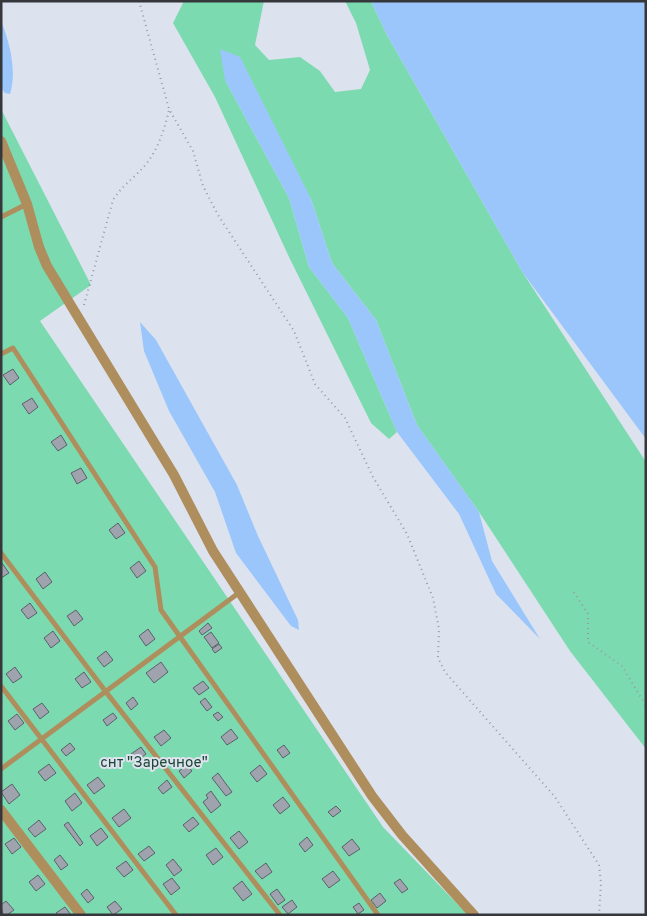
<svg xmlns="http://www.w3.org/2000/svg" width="647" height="916" font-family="Overpass,sans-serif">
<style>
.green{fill:#7cdab0}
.water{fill:#9bc6fb}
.building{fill:#9ea3ae;stroke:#5b606a}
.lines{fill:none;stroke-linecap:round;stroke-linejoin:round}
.path{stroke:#969ba3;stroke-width:2;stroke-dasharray:1 4;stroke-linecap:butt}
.lane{stroke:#af8e5d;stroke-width:5}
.street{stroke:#af8e5d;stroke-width:10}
.labels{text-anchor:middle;stroke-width:4;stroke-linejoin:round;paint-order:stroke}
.park-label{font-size:15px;fill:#1d4635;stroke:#dde3ee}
</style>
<rect width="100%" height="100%" fill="#dde3ee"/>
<path class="green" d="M184,1H264L255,45L269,60L300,57L320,71L335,92L361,89L370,70L356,23L345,1H371L387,35L523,273L646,462V749L570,651L479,512L417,425L376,320L332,263L311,199L225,80L289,198L309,267L348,318L397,432L389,439L371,423L289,257L215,97L173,23Z
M1,109L91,285L40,321L383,827L468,915H1Z"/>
<path class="water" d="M371,1H646V439L523,273L387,35Z
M1,21C10,43 17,71 10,94L5,93L1,88Z
M220,49L240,57L311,199L332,263L376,320L417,425L479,512L492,561L540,639L496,594L459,514L397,432L348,318L309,267L289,198L225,80Z
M140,322L156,340L237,485L258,536L298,620L299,630L291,626L236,553L215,492L169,411L144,351Z"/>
<path class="building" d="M13,369L19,378L10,385L3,375Z
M32,398L38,407L29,414L22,404Z
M61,435L67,445L58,451L51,442Z
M81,468L87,478L77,484L71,473Z
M118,523L125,533L116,539L109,530Z
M139,561L146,571L137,578L130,568Z
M2,563L9,573L1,578V564Z
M45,572L52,582L43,589L36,579Z
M30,603L37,613L28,619L21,610Z
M76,610L83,619L74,626L67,616Z
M208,623L212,628L202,635L199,631Z
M148,629L155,639L146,646L139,636Z
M53,631L60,641L51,648L44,638Z
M211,632L219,643L212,648L204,637Z
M219,644L222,648L215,653L212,649Z
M106,651L113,660L104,667L97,658Z
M161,662L168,672L154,683L146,673Z
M15,667L22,677L13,683L6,674Z
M84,672L91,682L82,688L75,679Z
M203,681L209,688L199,695L193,688Z
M133,697L138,704L131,710L126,703Z
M205,698L212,707L207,711L200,702Z
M42,703L49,712L40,719L33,709Z
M218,712L223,717L218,721L213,715Z
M113,713L117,718L107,726L103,720Z
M17,714L24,723L15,730L8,721Z
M231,729L238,738L227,745L221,737Z
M164,730L171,738L161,746L154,737Z
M70,743L75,749L66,756L61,750Z
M284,745L290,753L283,758L277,750Z
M141,747L146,754L137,761L131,754Z
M49,764L56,773L45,781L38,772Z
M187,765L192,771L184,778L179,771Z
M260,765L267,774L257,782L250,773Z
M218,773L232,792L226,796L212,778Z
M98,777L105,786L94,794L87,785Z
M167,780L172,787L163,794L158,788Z
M12,784L20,795L9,804L1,792Z
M211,791L221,805L211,813L203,802L208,798L206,795Z
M75,793L82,803L72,811L65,801Z
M283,797L290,806L280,814L273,805Z
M336,806L341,811L333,817L328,812Z
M124,809L131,818L119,827L112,818Z
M193,817L199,824L189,832L183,825Z
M39,820L46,829L35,837L28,829Z
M68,822L83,843L80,846L64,825Z
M101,828L108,837L97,846L90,836Z
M239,831L248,842L239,849L230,838Z
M307,837L313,845L305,852L299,844Z
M14,838L21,847L12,854L5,844Z
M352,839L360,849L349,856L342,847Z
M149,846L155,853L144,861L138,854Z
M216,848L223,857L213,865L206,855Z
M60,855L68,865L61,870L54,860Z
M173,859L182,870L174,876L166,865Z
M126,861L133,870L124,877L116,868Z
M266,863L272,872L262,879L255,871Z
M333,871L340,880L329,888L322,879Z
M38,875L45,884L36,891L29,882Z
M172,878L180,888L171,895L163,884Z
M400,879L408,889L402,893L394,883Z
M242,881L252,894L243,901L233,888Z
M87,889L94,898L88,903L81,894Z
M277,889L285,900L278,905L270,894Z
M380,893L386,901L377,908L371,900Z
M292,900L297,907L288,914L282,907Z
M6,901L14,910L7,915H3L1,905Z
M115,901L122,909L113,915L107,907Z
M359,903L364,910L358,914L353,907Z
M65,907L71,915H57L56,913Z"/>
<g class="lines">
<path class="path" d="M139,1L169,109L193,151L203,186L218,215L294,331L315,384L345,418L373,477L407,534L433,598L439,629L438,658L445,672L555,797L599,865L601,883L599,915
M84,305L113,200C123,184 136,177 147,163C158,149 165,128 169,110
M574,592L588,614V642L622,666L646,706"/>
<path class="lane" d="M1,217L27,204
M1,354L13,348L155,567L161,610L378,915
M1,553L106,692L280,915
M1,686L176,915
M1,769L240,592"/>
<path class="street" d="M1,141L27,204L39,247L47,266L174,475L213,551L372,796L402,835L474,915
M1,810L81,915"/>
</g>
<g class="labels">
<g class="park-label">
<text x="154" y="767">снт "Заречное"</text>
</g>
</g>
<rect width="647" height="916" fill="none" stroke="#35373b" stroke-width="5"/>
</svg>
